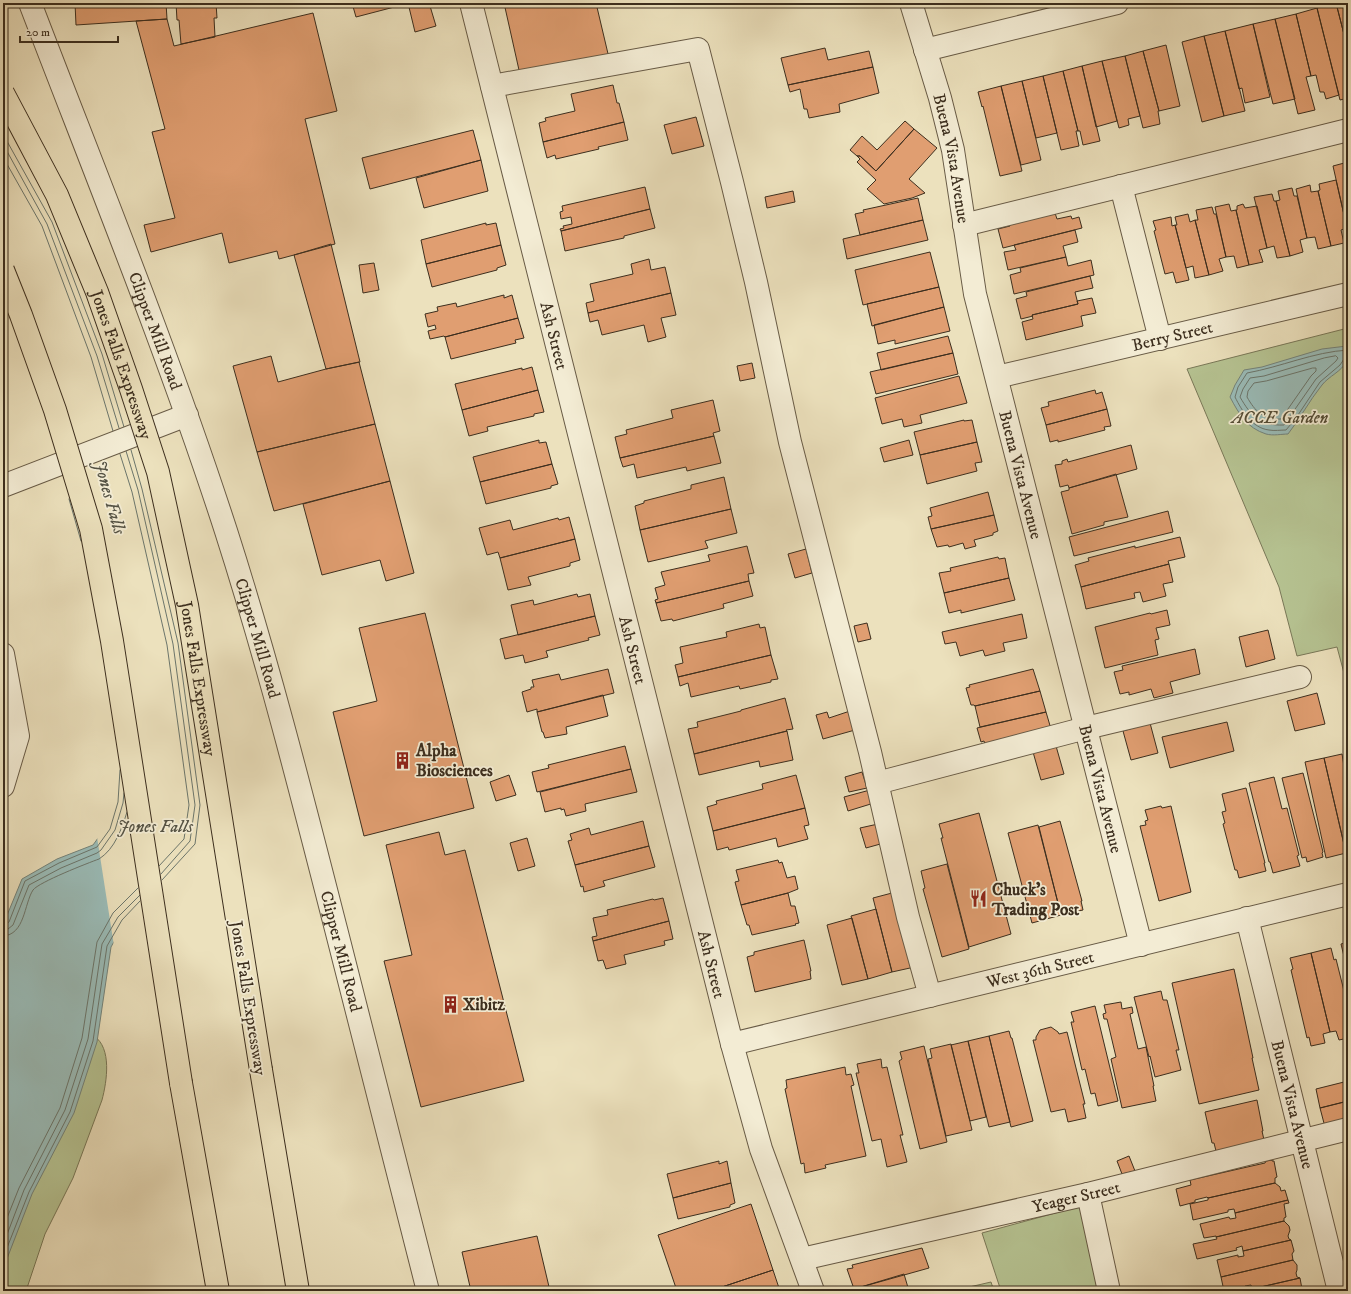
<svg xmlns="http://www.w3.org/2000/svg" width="1351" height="1294" font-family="'IM FELL DW Pica',serif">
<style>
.green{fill:#b6c392;stroke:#797858}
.water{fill:#9abcb8;stroke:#74837a}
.pier{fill:#ece1bd}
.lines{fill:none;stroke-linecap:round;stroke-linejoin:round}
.shore{stroke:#6b756b;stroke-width:1}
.building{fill:#e09e71;stroke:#3c2e1e}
.minor-casing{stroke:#685b46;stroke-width:24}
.highway-casing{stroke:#3c2e1e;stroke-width:24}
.minor{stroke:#f3ecd4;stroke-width:22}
.highway{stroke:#ece1bd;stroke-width:22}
.highway-bridge-casing{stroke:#3c2e1e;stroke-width:24;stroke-linecap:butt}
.highway-bridge{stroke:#ece1bd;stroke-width:22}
.labels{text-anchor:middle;stroke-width:3.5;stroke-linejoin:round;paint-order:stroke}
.street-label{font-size:17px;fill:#3c2e1e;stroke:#f3ecd4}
.park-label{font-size:17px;font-style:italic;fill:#544c35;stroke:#f3ecd4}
.poi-label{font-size:17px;font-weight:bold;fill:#3c2e1e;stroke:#f3ecd4;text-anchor:start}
.water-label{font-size:18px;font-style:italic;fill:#545244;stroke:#f3ecd4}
</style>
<rect width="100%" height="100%" fill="#ece1bd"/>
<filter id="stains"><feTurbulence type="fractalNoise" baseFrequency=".005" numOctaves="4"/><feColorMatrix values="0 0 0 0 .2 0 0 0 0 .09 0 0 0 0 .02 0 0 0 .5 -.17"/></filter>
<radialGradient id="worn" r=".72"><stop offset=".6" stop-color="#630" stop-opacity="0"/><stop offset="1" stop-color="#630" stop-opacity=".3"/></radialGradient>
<path class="green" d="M1348,328V688L1337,647L1297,656L1279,587L1187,369Z
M94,1036C112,1048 107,1081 102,1100L73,1178L45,1234L26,1291H3V1253Z
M1081,1206L1103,1291H1001L982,1233Z
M991,1282L994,1291H952Z"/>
<path class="water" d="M1347,346C1348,350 1349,357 1347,361C1341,372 1329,376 1322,385C1309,401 1300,419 1288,434C1282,434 1273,436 1266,434C1247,428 1239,414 1230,397L1235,385L1244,370L1262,367L1322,349Z
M106,353L125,922L111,947L97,1042L74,1113L32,1194L3,1269V925L22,879L57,859L93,845L106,827L114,801L117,759Z"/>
<path class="pier" d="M3,124L5,125L57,219L108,352L148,487L184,642L206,805L200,846L165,886L126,923L114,946L97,837L104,826L112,801L115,759L106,685L94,609L64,500L38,414L3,314Z"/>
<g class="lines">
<path class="shore" d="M3,134L52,222L102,354L124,427
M3,144L47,224L97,356L119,428
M3,157L42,226L91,357L113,431
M1348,350C1313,352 1281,367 1247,373L1238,387L1235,397C1242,411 1252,428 1269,430C1274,431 1281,430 1286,430L1296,418L1320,382L1340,365L1344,359L1348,358
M1336,356L1338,358L1336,361L1316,379L1284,425C1260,426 1251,416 1240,397L1243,389L1250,378L1264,376L1324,358Z
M1313,368H1316V371L1311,376L1281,419C1263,420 1255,411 1247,397L1248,391L1254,383L1266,381Z
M131,450L142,489L178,643L200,805L195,844L162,880
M126,451L138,490L173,644L195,805L190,841L161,874
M120,454L132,492L167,645L189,805L184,839L159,866
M69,499L81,541
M3,925L6,924L9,922L25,881L59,863L97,847L110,829L118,802L120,770
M3,930L8,929L13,925L29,885L61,868L97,853L101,850L115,830L123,803L124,793
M3,936C25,935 24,904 33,890C39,882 88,863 99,859C115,849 122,828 127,812
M3,1228L19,1188L60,1108L82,1038L97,942L113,913L138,888
M3,1245L24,1190L65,1110L88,1039L102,944L118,917L140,895
M3,1258L29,1192L70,1112L93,1041L107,946L122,920L140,901"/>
</g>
<path class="building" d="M75,3H166L167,19L76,25Z
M176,3H216L217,18H214L215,37L181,44L179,20H177Z
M352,3H401L402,5L356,17Z
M408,3H443L430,6L436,26L415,32Z
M504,3H596L609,58L521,79Z
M1336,3L1348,50V98L1340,100L1317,8Z
M1336,3H1348V50Z
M1317,8L1339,95L1326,99L1324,92H1320L1316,75L1311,76L1296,14Z
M313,13L337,111L305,119L335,244L279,259L277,251L229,263L222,233L151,252L144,225L175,218L152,132L165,129L136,21L167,19L174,46Z
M1296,14L1311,76L1306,77L1315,110L1298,114L1275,19Z
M1275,19L1295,99L1273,104L1253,24Z
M1253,24L1270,97L1245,103L1242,88L1239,89L1225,31Z
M1225,31L1245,111L1224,116L1204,36Z
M1204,36L1224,116L1202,122L1182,42Z
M1166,45L1180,106L1159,111L1143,51Z
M825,48L828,60L869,51L873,67L788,85L781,58Z
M1143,51L1159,111H1158L1160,124L1143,128L1125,56Z
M1125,56L1140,116L1128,119L1129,125L1119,128L1102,61Z
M1102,61L1117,121L1096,127L1082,66Z
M1082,66L1100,141L1083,145L1080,131H1078L1063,71Z
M873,67L879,93L839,104L840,112L809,118L807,109H804L800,89L790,92L788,85Z
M1063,71L1078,131H1076L1079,146L1061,150L1043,76Z
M1043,76L1057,133L1036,138L1022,81Z
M1022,81L1041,160L1021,165L1001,86Z
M613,85L617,103H619L624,122L543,142L539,123L546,121L545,118L575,111L571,94Z
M1001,86L1022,171L1000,176L983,106L982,107L978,92Z
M696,117L704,146L672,154L664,125Z
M905,121L914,129L876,171L860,156H857L850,150L862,136L877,150Z
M624,122L628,140L598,147L599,149L556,159L555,155L547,158L543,142Z
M914,129L937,148L909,179L925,193L912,198L884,204L867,189L876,180L857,162L860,159L857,156H860L876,171Z
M473,130L481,160L370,189L362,158Z
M481,160L488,191L424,208L416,178Z
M1348,162V228H1347L1333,166Z
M1336,180L1347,228L1341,230L1344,243L1331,246L1318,191L1320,190L1319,184Z
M1310,185L1311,192L1318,191L1331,246L1318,249L1315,237L1307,238L1296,189Z
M645,187L650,209L561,231L560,229L564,228L563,226L572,224L571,217L561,219L560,212L563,211L562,206Z
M1292,188L1294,196H1297L1307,238L1300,240L1303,252L1290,256L1276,201L1280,200L1278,191Z
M793,191L795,202L767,208L765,197Z
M1272,194L1274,201H1276L1290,256L1277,258L1274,246L1267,248L1254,197Z
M918,198L923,220L860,235L855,214L864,212L863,210Z
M1229,204L1231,211L1236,210L1249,265L1237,268L1234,256L1226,257L1215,207Z
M1243,204L1245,208L1257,206L1267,248L1259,250L1263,262L1249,265L1236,210H1237V206Z
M1212,207L1214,214H1216L1226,257L1219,259L1223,271L1209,275L1195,220H1198L1196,210Z
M650,209L655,228L624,236V238L565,251L561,231Z
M1054,210L1057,219L1071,216L1072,219L1079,217L1082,228L1003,248L998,229L1010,226L1008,221Z
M1188,214L1190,222L1195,220L1209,275L1195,278L1193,266L1186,268L1175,225H1177L1175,217Z
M1171,217L1172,226L1175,225L1189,280L1176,283L1173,272L1165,274L1154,231L1156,230L1153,221Z
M923,220L928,240L847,259L843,239Z
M486,223V225L496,223L501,245L426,264L421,240Z
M1075,230L1078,242L1063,246L1066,257L1008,270L1004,252L1016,250L1014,245Z
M331,244L360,362L326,369L294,255Z
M501,245L506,265L497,268V270L432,287L426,264Z
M930,252L939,287L863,305L855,270Z
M1066,257L1068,266L1091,260L1094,275L1014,294L1010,275L1021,272L1020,268Z
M649,259L651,270L665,267L671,293L588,313L586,303L594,301L590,284L633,274L631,264Z
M374,263L379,290L363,293L359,265Z
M1090,276L1093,288L1075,292L1078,304L1032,315L1033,316L1021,319L1016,299L1027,296L1026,292Z
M939,287L944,307L872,326L867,304Z
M671,293L676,315L661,318L666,337L648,342L644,325L602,335L598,320L590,322L588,313Z
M504,295V298L512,295L518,318L445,337L444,336L430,339L428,331L436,329L435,325L428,327L425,314L438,311L437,307L456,303L457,307Z
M1092,298L1096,313L1081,316L1083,326L1026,340L1022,322L1033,319L1032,315L1078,304L1077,301Z
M944,307L950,331L895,344V340L878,344L874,325Z
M518,318L524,338L515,340L516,343L451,359L445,337Z
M948,336L953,353L881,370L877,353Z
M953,353L958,374L876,394L870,372Z
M271,356L278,382L326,369L359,362L375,424L257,452L233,366Z
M752,363L755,378L740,381L737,366Z
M532,367L538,390L462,410L455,384L522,368V370Z
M959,376L967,403L920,415L922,423L904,427L902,419L882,424L875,398Z
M538,390L544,412L534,414V416L487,427L488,431L469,436L462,410Z
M1095,390L1096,394L1102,392L1107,409L1046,425L1041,408L1049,406L1048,402Z
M713,400L720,431L713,433L714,436L620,458L615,437L627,434L626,430L673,418L671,410Z
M1107,409L1111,426L1104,427L1105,430L1058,442V440L1050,442L1046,425Z
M964,420V421L972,420L977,442L920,455L914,432Z
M375,424L390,481L274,511L257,452Z
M714,436L721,463L687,471L686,467L637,478L634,464L623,467L620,458Z
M539,440V443L546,442L552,464L480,482L473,457Z
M909,440L913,455L884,462L880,448Z
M977,442L982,462L975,463L977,471L927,484L920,455Z
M1131,445L1137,469L1069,488L1068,485L1060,487L1055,465L1062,464V461L1067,459L1068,462Z
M552,464L558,484L551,486V488L486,504L480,482Z
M1116,474L1128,517L1104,522V525L1072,534L1061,492L1069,490V488Z
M724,477L731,509L640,530L635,506L644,503V501L691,489V485Z
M390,481L414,573L386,581L380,560L322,575L303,504Z
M988,492L994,515L931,529L928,517L932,516L930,508Z
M731,509L737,533L705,541L708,548L648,562L640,530Z
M1168,511L1173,532L1074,556L1069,537Z
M994,515L998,531L993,533V535L974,540L976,546L965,549L963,543L949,547L948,545L937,547L931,529Z
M569,517L575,539L500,558L498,552L487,555L479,528L510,520L513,530L558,518L559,520Z
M1180,537L1185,557L1168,561L1169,564L1081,587L1075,565L1089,561L1088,558L1135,546V548Z
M575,539L580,560L570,563V566L528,577L531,585L508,590L500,558Z
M747,546L754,573L748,574L749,581L656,603L655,600L658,599L655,588L665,585L661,572L710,561L708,555Z
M806,549L812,573L795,578L788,554Z
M998,557L999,559L1005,558L1009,578L944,593L939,573L951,571L950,568Z
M1169,564L1173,582L1163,584L1166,596L1143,602L1140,592L1134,593L1135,598L1086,609L1081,587Z
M1009,578L1015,600L961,613V610L949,613L944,593Z
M749,581L753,596L723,604L724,608L673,621L672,619L661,621L656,603Z
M577,594L578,597L590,594L595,616L518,635L511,605L533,600L534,605Z
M1167,610L1170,625L1156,628L1159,639L1155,640L1158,655L1105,668L1095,627L1150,613L1151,614Z
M425,613L474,808L364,836L333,712L377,701L359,628Z
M1022,614L1027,638L1003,643L1005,651L985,656L983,650L960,656L956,642L945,644L942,632Z
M595,616L600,635L588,638L589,640L546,651L548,657L525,663L523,655L505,659L500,639Z
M867,623L871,639L858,642L854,626Z
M759,624L760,628L765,627L771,655L678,677L675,665L683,663L680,647L727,637L726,632Z
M1268,630L1275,659L1246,667L1239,637Z
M1195,649L1200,674L1170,682L1173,693L1154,698L1151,689L1129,695V692L1120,694L1114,672L1123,670L1122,666Z
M771,655L778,679L771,680V682L740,689L739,686L691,697L688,683L680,686L678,677Z
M608,669L614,693L537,712V709L527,712L522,692L531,689V687H534L532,680L559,674L561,680Z
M1033,669L1040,691L975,706L974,705H971L966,688L970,687L969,685Z
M1040,691L1046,712L980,727L975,706Z
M1317,693L1325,724L1295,731L1287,701Z
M603,695L608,716L566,727L567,734L545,738L543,732H542L537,712Z
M785,698L793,729L786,730L787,731L694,754L688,729L698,727L697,722L741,711V710Z
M850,711L855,730L823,739L816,715L827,712L829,718Z
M1046,712L1051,729L986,747L984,741L981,742L977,728Z
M1227,722L1234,751L1170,768L1162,737Z
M1150,723L1158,753L1131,760L1123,731Z
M787,731L793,760L760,767L759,761L699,775L694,754Z
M625,746L631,769L537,792L532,772L549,768L548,765Z
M1056,746L1064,774L1041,780L1033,752Z
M1342,754L1344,766L1347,765L1348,770V852L1346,853L1324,758Z
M1324,758L1346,853L1326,858L1305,762Z
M631,769L637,792L585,804L586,811L566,816L564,809L561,810V808L545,812L540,792Z
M862,772L867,788L849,792L845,777Z
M1303,773L1323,852L1322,853L1323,857L1307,862L1306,857L1302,858L1282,778Z
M509,775L516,795L496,801L490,782Z
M796,775L805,808L713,831L707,807L717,804L716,801L763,789L762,784Z
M1274,777L1282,809L1287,808L1299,855L1297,856L1300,866L1273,873L1270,862H1269L1249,783Z
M1246,788L1265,863H1264L1266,871L1239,878L1237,870H1235L1223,824L1225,823L1222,812L1226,811L1222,794Z
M870,790L874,803L848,811L844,797Z
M1161,806L1162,808L1171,806L1191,892L1159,901L1140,826L1146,825L1145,821L1148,820L1145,810Z
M805,808L809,825L804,826L808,839L778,847L776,838L729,850L728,847L717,850L713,831Z
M979,813L1011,934L969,947L941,838H943L939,824Z
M643,821L649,846L575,865L568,841L572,840L570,834L589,828L591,835Z
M1060,821L1082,901H1081L1083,910L1061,915L1039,827Z
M878,824L884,843L866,848L860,828Z
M1038,825L1061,915L1032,923L1008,833Z
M439,832L445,855L465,850L524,1081L421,1107L384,961L412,955L386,845Z
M527,838L535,866L518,871L510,843Z
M649,846L655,867L603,881L605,886L584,892L583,886L581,887L575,865Z
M778,860L779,863L782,862L787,878L795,876L798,889L788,893L741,905L735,882L739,881L736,870Z
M947,864L969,949L942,957L923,889L925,888L921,871Z
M788,893L791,906H795L799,923L795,924L796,925L752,935L749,925H747L741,905Z
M892,893L919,966L892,972L873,898Z
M663,898L669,921L593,941L592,937L597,936L593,918L608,915L607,910L653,899L654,900Z
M876,909L892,972L868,979L851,916Z
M852,918L868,979L842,985L827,925Z
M669,921L673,939L664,941L665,945L624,955L626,964L606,969L603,960L598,961L593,941Z
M804,940L811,971H810L811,979L755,992L747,957L754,955V952Z
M1348,942V973L1341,944Z
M1331,948L1334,960L1336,959L1348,1007V1038L1339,1040L1336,1031L1330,1032L1311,953Z
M1311,953L1330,1032L1323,1034L1325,1043L1311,1046L1309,1037L1307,1038L1291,970L1293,969L1290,958Z
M1234,969L1253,1058H1252L1259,1090L1199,1104L1172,983Z
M1161,991L1163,1000H1167L1179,1050H1176L1181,1070L1155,1077L1150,1056L1149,1057L1134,997Z
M1121,1002L1122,1009L1132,1007L1133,1013L1130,1014L1138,1049L1146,1047L1154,1086H1153L1156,1101L1122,1108L1111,1059L1116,1057L1107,1019H1104L1103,1014L1106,1013L1104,1005Z
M1095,1006L1118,1101L1098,1106L1095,1093L1091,1094L1085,1069L1082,1070L1071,1022H1074L1071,1012Z
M1051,1027L1058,1032L1059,1034L1067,1032L1085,1104H1083L1086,1118L1068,1122L1065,1109L1051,1112L1033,1040H1036V1037L1040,1030Z
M1009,1031L1011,1038H1012L1033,1121L1011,1127L989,1036Z
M989,1036L1010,1122L989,1127L968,1041Z
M968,1041L986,1117L970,1121L951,1045Z
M951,1044L972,1130L946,1136L928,1059L932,1058L930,1049Z
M924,1046L947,1142L920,1149L899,1061L902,1059L900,1052Z
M881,1059L882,1068L887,1067L903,1135H900L907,1162L887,1167L881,1139L872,1141L856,1073H859L857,1064Z
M845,1067L846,1075L851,1074L854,1085L851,1086L866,1156L825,1165L826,1168L805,1173L804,1163L801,1164L785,1089L787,1088L786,1080Z
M1348,1081V1101L1320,1108L1316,1089Z
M1257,1100L1263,1131H1262L1264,1140L1216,1151L1214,1143H1212L1205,1112Z
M1348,1101V1121L1325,1127L1320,1108Z
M1129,1156L1135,1171L1122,1174L1117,1161Z
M1272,1160V1161H1274L1277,1177L1275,1178V1183L1208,1198L1207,1197L1195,1200V1202L1180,1206L1176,1189L1191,1185L1190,1180L1265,1163L1266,1161Z
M719,1161V1164L727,1161L731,1183L673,1198L667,1174Z
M731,1183L735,1203L730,1205V1207L678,1219L673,1198Z
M1275,1183L1280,1187L1281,1191L1285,1190L1288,1200L1235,1213L1234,1209L1228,1210V1212L1193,1220L1190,1204L1208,1200V1198Z
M1288,1200L1289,1203L1284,1204L1286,1217L1284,1218V1221L1216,1237V1236L1204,1238L1200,1224L1229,1217L1230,1219L1236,1218L1235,1213Z
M751,1204L773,1270L710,1291H677L658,1235Z
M1284,1221L1289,1226L1290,1230L1288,1236L1289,1239L1291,1240L1243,1251L1242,1246L1236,1248L1237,1250L1197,1259L1193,1244L1217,1239L1216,1237Z
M537,1236L550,1291H471L462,1252Z
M1291,1240L1294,1251L1292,1254L1293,1260L1221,1277L1217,1260L1238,1255V1257L1244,1256L1243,1251Z
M922,1248L929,1268L854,1289L847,1269L853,1268L852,1265Z
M1293,1260L1297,1265V1270L1296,1273L1297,1277L1300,1278L1252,1289L1251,1285L1245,1286V1288L1232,1291H1224L1221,1277Z
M773,1270L780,1291H710Z
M904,1274L909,1291H855L854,1289Z
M1300,1278L1302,1289L1301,1291H1252V1289Z"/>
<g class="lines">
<defs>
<g id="minor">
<path id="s1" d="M30,3C97,178 168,352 226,531C268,662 302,796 336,929C367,1050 397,1170 428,1291"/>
<path id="s2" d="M471,3L732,1044L761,1149L813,1291"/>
<path id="s3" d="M911,3L940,98L953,150L975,294L1141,945"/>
<path d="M925,50L1117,3"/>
<path d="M492,86L698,49L732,182L756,282L790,442L870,752L908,917L930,996"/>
<path d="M1121,186L1160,339"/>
<path d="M964,225L1348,130"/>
<path id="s4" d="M997,377L1348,294"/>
<path d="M3,486L187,415"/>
<path d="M3,654L18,736L3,786"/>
<path d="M877,783L1086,728L1300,677"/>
<path id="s5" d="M1247,918L1339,1291"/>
<path id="s6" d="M732,1044L1348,894"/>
<path d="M1088,1194L1109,1291"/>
<path id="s7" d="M802,1259L1088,1194L1348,1129"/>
</g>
<path id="highway" d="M261,1070L298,1291
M181,1083L218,1291"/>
</defs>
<use href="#minor" class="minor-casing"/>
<use href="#highway" class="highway-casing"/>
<use href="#minor" class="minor"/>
<use href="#highway" class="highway"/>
<defs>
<g id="highway-bridge">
<path id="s8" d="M3,93L57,195L97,292L131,389L158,472L187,605L261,1070"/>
<path d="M3,270L21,315L55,410L91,529L112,641L181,1083"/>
</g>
</defs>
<use href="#highway-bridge" class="highway-bridge-casing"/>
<use href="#highway-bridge" class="highway-bridge"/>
</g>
<defs>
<symbol id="building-bare" viewBox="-9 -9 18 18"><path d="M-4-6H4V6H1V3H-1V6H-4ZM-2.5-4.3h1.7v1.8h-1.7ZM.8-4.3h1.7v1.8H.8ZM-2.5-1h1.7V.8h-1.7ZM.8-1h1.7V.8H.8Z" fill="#8f2418" stroke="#f3ecd4" stroke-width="2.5" paint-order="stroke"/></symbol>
<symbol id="restaurant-bare" viewBox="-9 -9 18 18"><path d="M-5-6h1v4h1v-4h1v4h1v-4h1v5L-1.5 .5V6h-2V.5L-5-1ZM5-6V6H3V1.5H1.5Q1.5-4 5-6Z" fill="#8f2418" stroke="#f3ecd4" stroke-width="2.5" paint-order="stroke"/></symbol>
</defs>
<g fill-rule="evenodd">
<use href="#building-bare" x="390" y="748" width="25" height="25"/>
<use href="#restaurant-bare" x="966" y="886" width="25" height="25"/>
<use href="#building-bare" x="438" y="992" width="25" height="25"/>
</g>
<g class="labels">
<g class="street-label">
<text dy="6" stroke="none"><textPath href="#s3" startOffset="161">Buena Vista Avenue</textPath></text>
<text dy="6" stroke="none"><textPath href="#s1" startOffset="351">Clipper Mill Road</textPath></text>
<text dy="6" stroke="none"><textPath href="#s2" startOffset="343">Ash Street</textPath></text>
<text dy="6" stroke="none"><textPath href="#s4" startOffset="180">Berry Street</textPath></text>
<text dy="6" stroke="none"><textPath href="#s8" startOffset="297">Jones Falls Expressway</textPath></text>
<text dy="6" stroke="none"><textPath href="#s3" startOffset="485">Buena Vista Avenue</textPath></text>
<text dy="6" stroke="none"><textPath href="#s1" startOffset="675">Clipper Mill Road</textPath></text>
<text dy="6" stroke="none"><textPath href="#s2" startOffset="667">Ash Street</textPath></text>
<text dy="6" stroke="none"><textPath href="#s8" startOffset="621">Jones Falls Expressway</textPath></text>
<text dy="6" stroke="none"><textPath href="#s3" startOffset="809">Buena Vista Avenue</textPath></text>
<text dy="6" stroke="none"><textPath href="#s1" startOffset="999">Clipper Mill Road</textPath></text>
<text dy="6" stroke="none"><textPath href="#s2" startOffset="991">Ash Street</textPath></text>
<text dy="6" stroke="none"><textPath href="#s6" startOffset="317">West 36th Street</textPath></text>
<text transform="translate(249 998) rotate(81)" y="6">Jones Falls Expressway</text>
<text dy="6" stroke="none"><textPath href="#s5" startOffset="192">Buena Vista Avenue</textPath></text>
<text dy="6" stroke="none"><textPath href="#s7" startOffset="281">Yeager Street</textPath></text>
</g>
<g class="park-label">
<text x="1280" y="423">ACCE Garden</text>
</g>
<g class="poi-label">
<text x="416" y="756">Alpha<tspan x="416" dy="20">Biosciences</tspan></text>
<text x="992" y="895">Chuck's<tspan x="992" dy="20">Trading Post</tspan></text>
<text x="463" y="1010">Xibitz</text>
</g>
<g class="water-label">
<text transform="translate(110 497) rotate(74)" y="6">Jones Falls</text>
<text x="155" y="832">Jones Falls</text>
</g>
</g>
<rect width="1351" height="1294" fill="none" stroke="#ece1bd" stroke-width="16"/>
<rect x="4" y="4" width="1343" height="1286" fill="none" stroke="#3c2e1e" stroke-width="2"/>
<rect x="8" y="8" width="1335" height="1278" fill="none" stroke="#3c2e1e"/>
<path d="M20 36v6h98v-6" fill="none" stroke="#3c2e1e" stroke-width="2"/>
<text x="26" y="36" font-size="12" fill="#3c2e1e" stroke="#f3ecd4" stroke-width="3" paint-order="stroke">20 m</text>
<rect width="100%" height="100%" filter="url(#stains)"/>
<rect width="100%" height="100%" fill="url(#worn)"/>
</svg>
